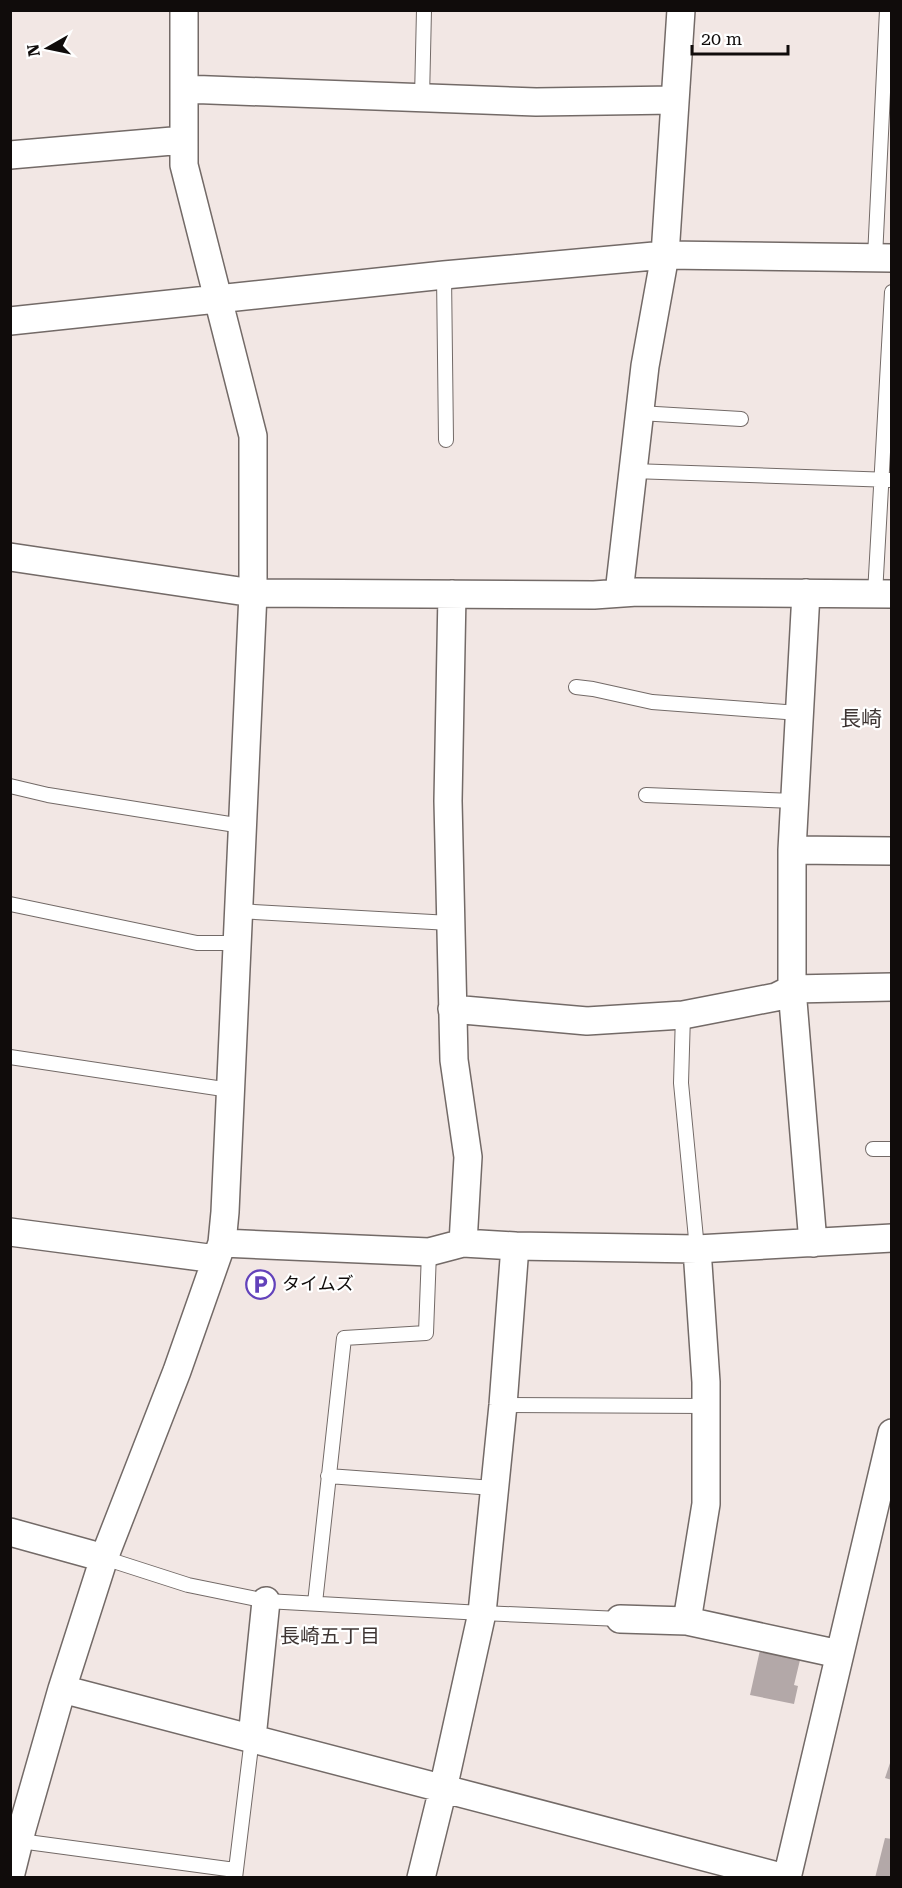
<svg xmlns="http://www.w3.org/2000/svg" width="902" height="1888" font-family="'Roboto Serif','Noto Sans JP',serif">
<style>
.building{fill:#b3a8a8}
.lines{fill:none;stroke-linecap:round;stroke-linejoin:round}
.lane-casing{stroke:#736a67;stroke-width:16}
.street-casing{stroke:#736a67;stroke-width:30}
.lane{stroke:#fff;stroke-width:14}
.street{stroke:#fff;stroke-width:27}
.labels{text-anchor:middle;stroke-width:4.5;stroke-linejoin:round;paint-order:stroke}
.poi-label{font-size:18px;fill:#100c0b;stroke:#fff;text-anchor:start}
.neighbourhood-label{font-size:20px;fill:#3e3533;stroke:#fff}
.quarter-label{font-size:21px;fill:#3e3533;stroke:#fff}
</style>
<rect width="100%" height="100%" fill="#f2e7e4"/>
<path class="building" d="M760,1650L800,1660L794,1685L798,1686L794,1704L750,1695Z
M891,1760H892V1780L885,1778Z
M885,1838L892,1839V1878H875Z"/>
<g class="lines">
<defs>
<path id="lane" d="M422,98L424,10
M875,257L887,10
M444,275L446,440
M639,413L741,419
M632,471L892,480
M875,594L892,292
M576,687L593,689L652,702L799,713
M10,786L48,795L242,826
M646,795L794,801
M10,904L197,943H236
M238,911L450,923
M683,1015L681,1083L697,1249
M10,1057L230,1090
M873,1149H892
M503,1405L706,1406
M328,1476L494,1488
M104,1558L188,1585L266,1601L482,1613L620,1619
M315,1603L344,1338L426,1333L429,1252
M20,1841L235,1870
M235,1878L252,1738"/>
<path id="street" d="M184,89L536,102L675,100
M10,155L184,140
M10,321L444,275L665,255L892,258
M10,557L253,593L594,595L637,592L892,594
M619,593L645,366L665,255L681,10
M806,593L792,850V989L813,1243
M452,594L448,801L454,1060L468,1157L463,1243
M792,850L892,851
M452,1009L587,1021L683,1015L776,997L792,989L892,987
M10,1232L216,1259
M222,1243L429,1252L463,1243L515,1246L697,1249L892,1238
M10,1532L104,1558
M620,1619L687,1621L839,1654
M687,1621L706,1504V1382L697,1249
M62,1689L785,1878
M252,1738L266,1601
M10,1877L22,1829L62,1689L104,1558L177,1371L222,1243L225,1212L253,593V436L184,165V10
M421,1878L443,1789L482,1613L503,1405L515,1246
M787,1878L892,1433"/>
</defs>
<use href="#lane" class="lane-casing"/>
<use href="#street" class="street-casing"/>
<use href="#lane" class="lane"/>
<use href="#street" class="street"/>
</g>
<defs>
<symbol id="parking-ring" viewBox="-11 -11 22 22"><circle r="9.5" fill="#fff" stroke="#6242bb" stroke-width="1.5"/><path d="M-3.5-5.5H1a3.5 3.5 0 0 1 0 7H-1V5.5H-3.5ZM-1-3.4V-.6H.8a1.4 1.4 0 0 0 0-2.8Z" fill="#6242bb"/></symbol>
</defs>
<g fill-rule="evenodd">
<use href="#parking-ring" x="244" y="1268" width="33" height="33"/>
</g>
<g class="labels">
<g class="poi-label">
<text x="282" y="1290">タイムズ</text>
</g>
<g class="neighbourhood-label">
<text x="330" y="1643">長崎五丁目</text>
</g>
<g class="quarter-label">
<text x="861" y="726">長崎</text>
</g>
</g>
<rect width="902" height="1888" fill="none" stroke="#100c0b" stroke-width="24"/>
<g transform="translate(48 48) rotate(261)" stroke="#ffffff" stroke-width="4.5" paint-order="stroke">
<path d="M0-4.5L10 22L0 15L-10 22Z" fill="#100c0b"/>
<text y="-9" font-size="16" font-weight="bold" text-anchor="middle" fill="#100c0b">N</text>
</g>
<path d="M692 45v9h96v-9" fill="none" stroke="#100c0b" stroke-width="3"/>
<text x="701" y="45" font-size="18" fill="#100c0b" stroke="#ffffff" stroke-width="4.5" paint-order="stroke">20 m</text>
</svg>
